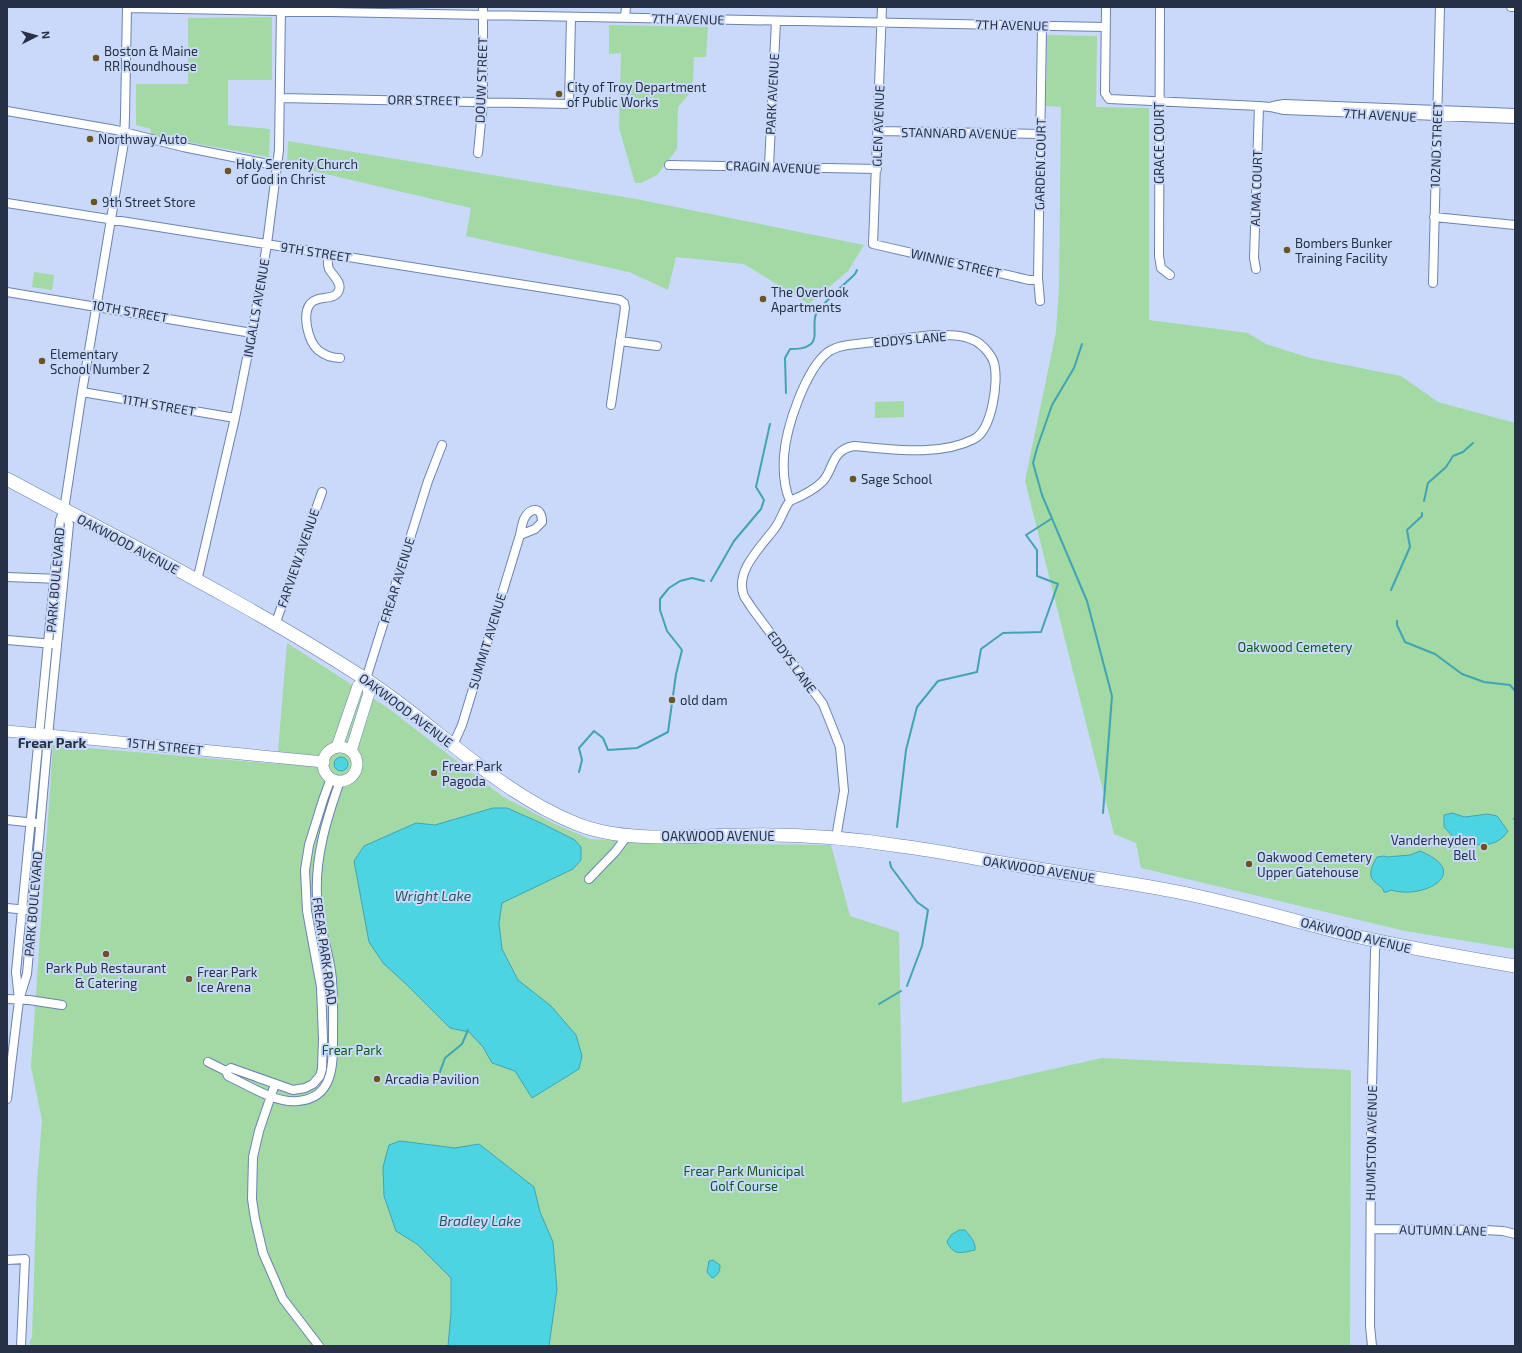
<svg xmlns="http://www.w3.org/2000/svg" width="1522" height="1353" font-family="'Exo 2',sans-serif">
<style>
.green{fill:#a2d9a4}
.water{fill:#4dd4e3;stroke:#42a3b4}
.lines{fill:none;stroke-linecap:round;stroke-linejoin:round}
.stream{stroke:#42a3b4;stroke-width:2}
.street-casing{stroke:#6c82b3;stroke-width:10}
.secondary-casing{stroke:#6c82b3;stroke-width:12}
.primary-casing{stroke:#6c82b3;stroke-width:14}
.street{stroke:#fff;stroke-width:8}
.secondary{stroke:#fff;stroke-width:11}
.primary{stroke:#fff;stroke-width:13}
.poi-dot{fill:#6a5423;stroke:#cad9f9;stroke-width:1.5}
.labels{text-anchor:middle;stroke-width:4;stroke-linejoin:round;paint-order:stroke}
.street-label{font-size:13px;fill:#273145;stroke:#cad9f9}
.poi-label{font-size:13px;fill:#273145;stroke:#cad9f9;text-anchor:start}
.park-label{font-size:13px;fill:#0d581a;stroke:#cad9f9}
.neighbourhood-label{font-size:14px;font-weight:bold;fill:#273145;stroke:#cad9f9}
.water-label{font-size:14px;font-style:italic;fill:#21595f;stroke:#cad9f9}
</style>
<rect width="100%" height="100%" fill="#cad9f9"/>
<path class="green" d="M272,17V80H228V125L270,129L269,157L150,135L151,129L136,125V84H188V18Z
M609,25L708,27L706,57H694L693,80L689,94L678,107L677,149L657,175L641,183H635L619,128L621,53L609,54Z
M1047,35L1097,36L1096,107L1149,108V320L1248,333L1266,344L1310,358L1401,376L1438,402L1515,423V949L1405,931L1141,868L1136,843L1114,834L1025,481L1056,332L1059,287L1061,107L1046,106Z
M288,141L636,199L864,245L848,271L809,304L744,264L676,257L668,290L629,272L466,236L471,208L287,165Z
M34,272L54,275L52,290L32,287Z
M904,401V417L875,418V402Z
M287,643L388,708L502,796L555,824L590,839L654,843L831,845L850,916L899,932L902,1103L1102,1058L1351,1070L1350,1346H32L29,1343L32,1337L37,1182L42,1120L31,1067L53,745L277,764Z"/>
<path class="water" d="M334 764a7 7 0 1 1 14 0a7 7 0 1 1-14 0Z
M493,808H507L541,823L575,840L581,847V860L573,869L502,903L499,923L502,949L518,980L551,1006L576,1035L582,1056L579,1069L532,1098L515,1071L492,1063L483,1047L469,1032L450,1028L405,983L383,963L369,942L354,861L364,846L416,823L435,825Z
M1452,813L1465,817L1488,814L1497,816L1508,831C1496,849 1478,845 1459,843L1444,827V815Z
M1420,851C1474,873 1423,900 1391,890L1387,892H1384C1382,886 1379,886 1375,882C1367,876 1372,865 1377,857L1384,856L1387,857L1410,855Z
M400,1141L455,1148L479,1144L534,1187L540,1212L553,1242L557,1289L549,1346H448L451,1313V1278L417,1244L396,1231L384,1196L383,1167L389,1145Z
M959,1230H965C970,1236 976,1242 975,1250C961,1253 954,1256 947,1242L951,1235Z
M713,1260L720,1265C720,1271 718,1276 712,1278L707,1272L709,1261Z"/>
<g class="lines">
<path class="stream" d="M1082,344L1074,368L1052,405L1037,448L1033,463L1042,495L1087,601L1112,696L1103,813
M786,393L785,358L790,349C797,349 805,349 811,344C818,338 812,323 816,314C820,305 847,282 855,274L857,270
M1424,501L1428,483L1446,467L1453,456L1463,452L1473,443
M711,581L734,541L761,509L764,500L756,487L770,424
M1391,590L1410,547L1407,530L1422,516V513
M1397,621V625L1405,642L1435,654L1462,674L1484,682L1510,685L1515,691
M579,772L582,760L579,748L594,731L603,738L608,750L637,748L668,732L676,674L682,650L667,631L660,610V599L669,588L680,581L692,578L704,581
M1514,819L1515,818
M897,827L906,750L917,707L938,681L977,672L981,649L1003,633L1041,632L1058,584L1037,576V550L1026,535L1051,519
M890,862L891,867L917,902L928,910L922,946L907,986
M879,1004L901,991
M436,1083L445,1058L462,1044L468,1030"/>
<defs>
<path id="street" d="M882,7L873,244L1029,280H1034L1038,278
M1106,7L1105,93L1109,99L1259,106L1270,107L1284,110L1515,119
M1160,7L1159,256L1161,268L1170,275
M1511,7H1515
M127,8L1105,27
M625,18L626,7
M280,98L569,104L571,17
M1273,106L1284,104L1515,113
M7,111L116,130L183,147L278,166
M878,131L1040,134
M478,153L483,101V7
M669,165L877,169
M769,166L776,21
M7,203L620,300L624,303L625,308L611,405
M1434,217L1515,225
M328,254C328,258 327,264 329,269C332,275 342,282 339,290C335,302 318,294 310,304C302,315 308,341 318,350C324,355 332,358 340,358
M1256,269L1254,258L1259,106
M1433,283L1440,7
M7,292L252,333
M1040,301L1038,278L1042,26
M933,335C948,335 967,334 980,344C985,348 992,356 994,363C999,381 992,430 974,439C939,457 891,449 854,446C830,450 834,471 822,482C813,491 802,496 790,501C784,487 783,471 784,456C786,428 805,370 828,352C834,348 841,346 848,345Z
M620,341L657,346
M82,392L235,418
M790,501C784,508 781,520 775,528C762,546 734,571 744,596C746,600 749,603 751,607L823,704L833,729L840,747L844,791L836,838
M7,577L60,579
M197,581L235,418L252,333L267,244L279,150L281,7
M275,625L322,492
M7,640L54,644
M366,679L428,481L442,445
M453,745L462,725L520,535L535,529L542,522C542,506 530,507 524,519C522,524 521,530 520,535
M7,820L36,823
M589,879L615,852L628,835
M7,908L28,910
M7,999L29,1000L62,1005
M19,1000L16,972L60,520L64,510L82,392L124,142L125,116L127,7
M208,1062L226,1071L228,1076C248,1085 276,1104 298,1101C335,1098 333,1062 333,1034C333,1013 334,992 331,971C327,946 318,922 317,896C315,856 327,818 340,781
M226,1071L231,1068L293,1090L305,1088L313,1084L320,1076L322,1069L323,1039L321,987L307,911L305,870L309,845L323,800L331,778
M275,1084L259,1131L253,1157L252,1199L255,1219L263,1253L283,1299L319,1346
M7,1099L19,1000L27,974L49,726L69,524L64,510
M1371,1229L1485,1230L1503,1231L1515,1234
M7,1260L25,1259L21,1346
M1372,1346L1370,1326L1371,1135L1375,950L1377,941"/>
<path id="secondary" d="M7,731L324,762
M337,747L358,686L366,679L369,693L351,751
M323 764a17 17 0 1 1 34 0a17 17 0 1 1-34 0Z"/>
<path id="primary" d="M7,479C126,543 249,604 362,677C434,723 496,792 577,824C627,844 693,835 746,835C798,834 849,838 900,846C941,851 981,860 1021,866C1071,875 1123,881 1173,891C1235,903 1294,921 1355,936C1408,948 1461,957 1515,966"/>
</defs>
<use href="#street" class="street-casing"/>
<use href="#secondary" class="secondary-casing"/>
<use href="#primary" class="primary-casing"/>
<use href="#street" class="street"/>
<use href="#secondary" class="secondary"/>
<use href="#primary" class="primary"/>
</g>
<g class="poi-dot">
<circle cx="96" cy="58" r="4"/>
<circle cx="559" cy="94" r="4"/>
<circle cx="90" cy="139" r="4"/>
<circle cx="228" cy="171" r="4"/>
<circle cx="94" cy="202" r="4"/>
<circle cx="1287" cy="250" r="4"/>
<circle cx="763" cy="299" r="4"/>
<circle cx="42" cy="361" r="4"/>
<circle cx="853" cy="479" r="4"/>
<circle cx="672" cy="700" r="4"/>
<circle cx="434" cy="773" r="4"/>
<circle cx="1484" cy="847" r="4"/>
<circle cx="1249" cy="864" r="4"/>
<circle cx="106" cy="954" r="4"/>
<circle cx="189" cy="979" r="4"/>
<circle cx="377" cy="1079" r="4"/>
</g>
<g class="labels">
<g class="street-label">
<text transform="translate(688 19) rotate(1)" y="5">7TH AVENUE</text>
<text transform="translate(1012 25) rotate(1)" y="5">7TH AVENUE</text>
<text transform="translate(481 80) rotate(-88)" y="5">DOUW STREET</text>
<text transform="translate(772 94) rotate(-87)" y="5">PARK AVENUE</text>
<text transform="translate(424 100) rotate(1)" y="5">ORR STREET</text>
<text transform="translate(1380 115) rotate(3)" y="5">7TH AVENUE</text>
<text transform="translate(878 126) rotate(-88)" y="5">GLEN AVENUE</text>
<text transform="translate(959 133) rotate(1)" y="5">STANNARD AVENUE</text>
<text transform="translate(1159 143) rotate(-90)" y="5">GRACE COURT</text>
<text transform="translate(1436 145) rotate(-88)" y="5">102ND STREET</text>
<text transform="translate(1040 164) rotate(-89)" y="5">GARDEN COURT</text>
<text transform="translate(773 167) rotate(2)" y="5">CRAGIN AVENUE</text>
<text transform="translate(1256 188) rotate(-88)" y="5">ALMA COURT</text>
<text transform="translate(316 252) rotate(9)" y="5">9TH STREET</text>
<text transform="translate(956 263) rotate(13)" y="5">WINNIE STREET</text>
<text transform="translate(256 308) rotate(-80)" y="5">INGALLS AVENUE</text>
<text transform="translate(130 311) rotate(10)" y="5">10TH STREET</text>
<text transform="translate(910 339) rotate(-5)" y="5">EDDYS LANE</text>
<text transform="translate(159 405) rotate(10)" y="5">11TH STREET</text>
<text transform="translate(128 544) rotate(28)" y="5">OAKWOOD AVENUE</text>
<text transform="translate(298 558) rotate(-71)" y="5">FARVIEW AVENUE</text>
<text transform="translate(55 580) rotate(-85)" y="5">PARK BOULEVARD</text>
<text transform="translate(397 580) rotate(-73)" y="5">FREAR AVENUE</text>
<text transform="translate(487 641) rotate(-73)" y="5">SUMMIT AVENUE</text>
<text transform="translate(792 662) rotate(54)" y="5">EDDYS LANE</text>
<text transform="translate(406 710) rotate(37)" y="5">OAKWOOD AVENUE</text>
<text transform="translate(165 746) rotate(6)" y="5">15TH STREET</text>
<text x="718" y="841">OAKWOOD AVENUE</text>
<text transform="translate(1039 869) rotate(9)" y="5">OAKWOOD AVENUE</text>
<text transform="translate(33 904) rotate(-85)" y="5">PARK BOULEVARD</text>
<text transform="translate(1356 935) rotate(14)" y="5">OAKWOOD AVENUE</text>
<text transform="translate(325 951) rotate(82)" y="5">FREAR PARK ROAD</text>
<text transform="translate(1371 1143) rotate(-89)" y="5">HUMISTON AVENUE</text>
<text transform="translate(1443 1230) rotate(1)" y="5">AUTUMN LANE</text>
</g>
<g class="poi-label">
<text x="104" y="56">Boston &amp; Maine<tspan x="104" dy="15">RR Roundhouse</tspan></text>
<text x="567" y="92">City of Troy Department<tspan x="567" dy="15">of Public Works</tspan></text>
<text x="98" y="144">Northway Auto</text>
<text x="236" y="169">Holy Serenity Church<tspan x="236" dy="15">of God in Christ</tspan></text>
<text x="102" y="207">9th Street Store</text>
<text x="1295" y="248">Bombers Bunker<tspan x="1295" dy="15">Training Facility</tspan></text>
<text x="771" y="297">The Overlook<tspan x="771" dy="15">Apartments</tspan></text>
<text x="50" y="359">Elementary<tspan x="50" dy="15">School Number 2</tspan></text>
<text x="861" y="484">Sage School</text>
<text x="680" y="705">old dam</text>
<text x="442" y="771">Frear Park<tspan x="442" dy="15">Pagoda</tspan></text>
<text x="1476" y="845" text-anchor="end">Vanderheyden<tspan x="1476" dy="15">Bell</tspan></text>
<text x="1257" y="862">Oakwood Cemetery<tspan x="1257" dy="15">Upper Gatehouse</tspan></text>
<text x="106" y="973" text-anchor="middle">Park Pub Restaurant<tspan x="106" dy="15">&amp; Catering</tspan></text>
<text x="197" y="977">Frear Park<tspan x="197" dy="15">Ice Arena</tspan></text>
<text x="385" y="1084">Arcadia Pavilion</text>
</g>
<g class="park-label">
<text x="1295" y="652">Oakwood Cemetery</text>
<text x="352" y="1055">Frear Park</text>
<text x="744" y="1176">Frear Park Municipal<tspan x="744" dy="15">Golf Course</tspan></text>
</g>
<g class="neighbourhood-label">
<text x="52" y="748">Frear Park</text>
</g>
<g class="water-label">
<text x="433" y="901">Wright Lake</text>
<text x="480" y="1226">Bradley Lake</text>
</g>
</g>
<rect width="1522" height="1353" fill="none" stroke="#273145" stroke-width="16"/>
<g transform="translate(36 36) rotate(84)" stroke="#cad9f9" stroke-width="3" paint-order="stroke">
<path d="M0-3L7 15L0 10L-7 15Z" fill="#273145"/>
<text y="-6" font-size="11" font-weight="bold" text-anchor="middle" fill="#273145">N</text>
</g>
</svg>
